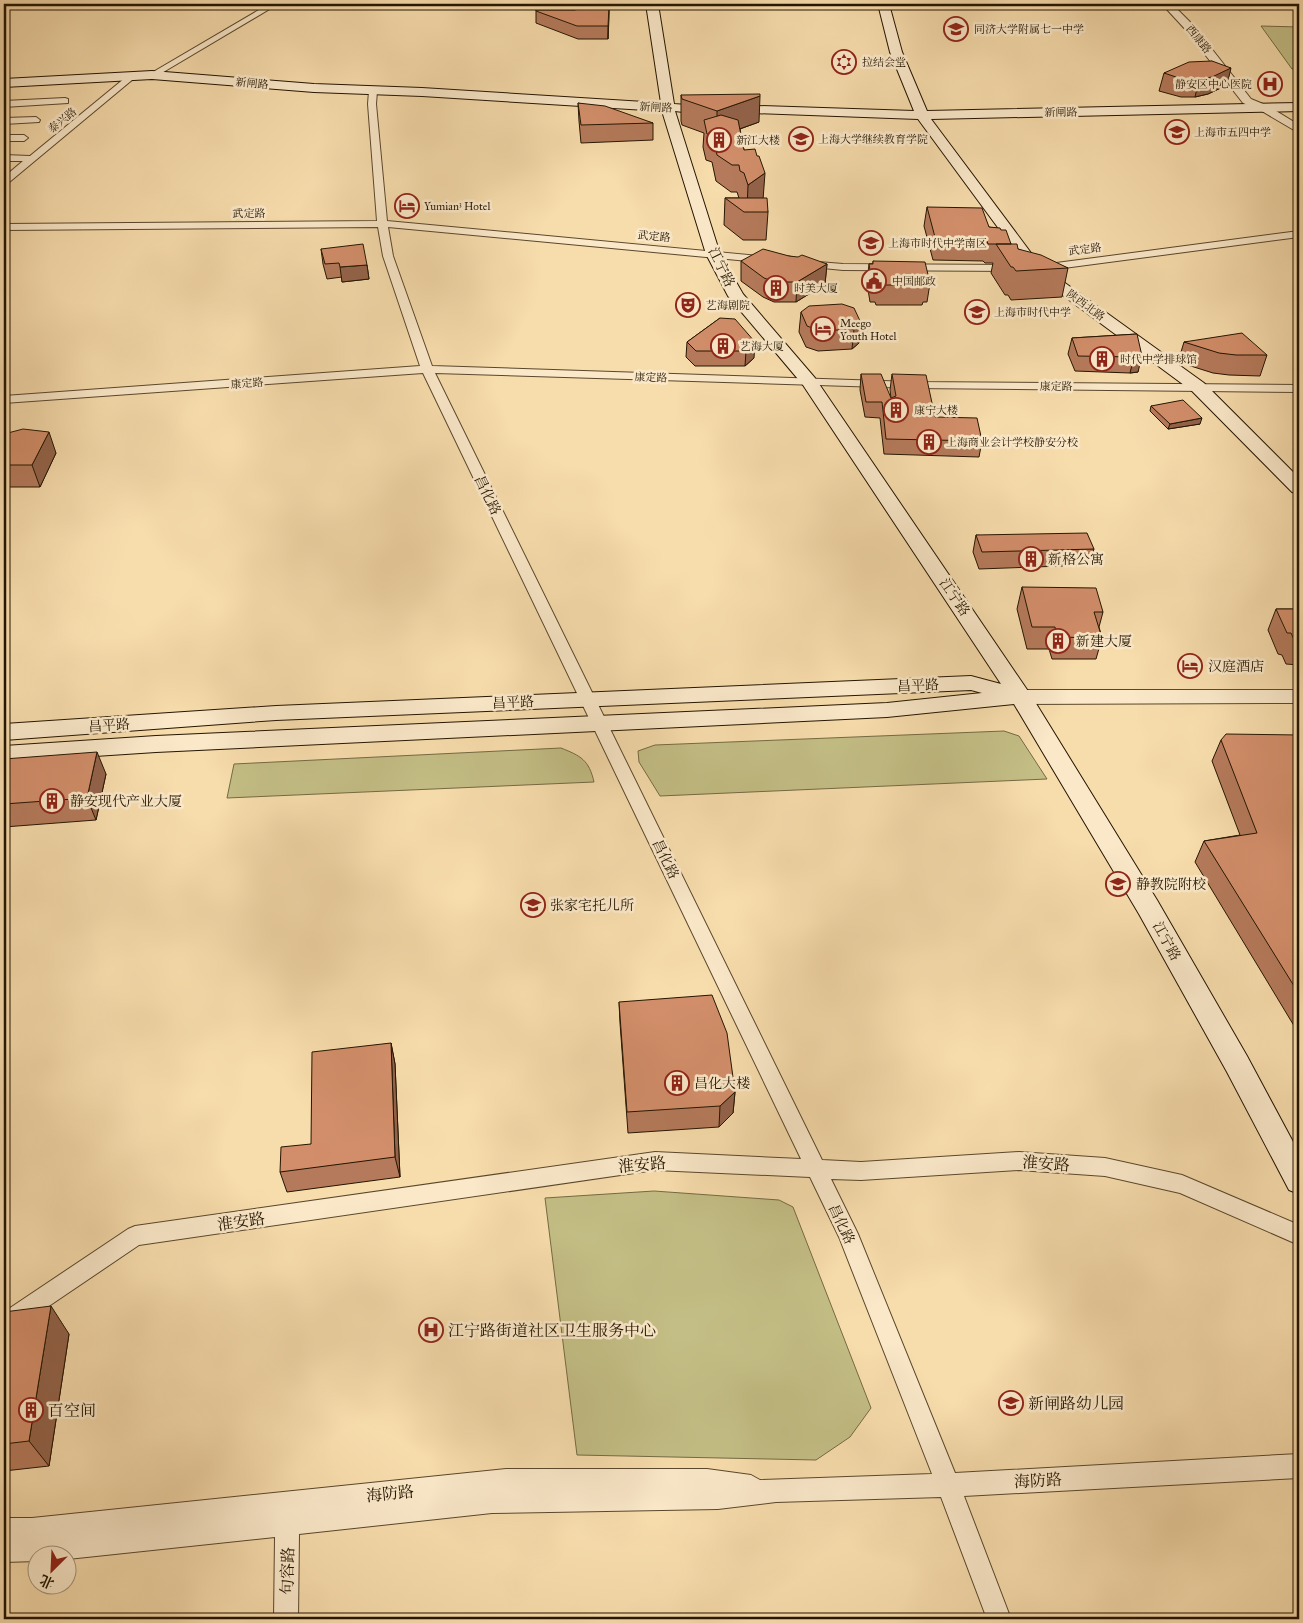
<svg xmlns="http://www.w3.org/2000/svg" width="1303" height="1623" font-family="'IM FELL Great Primer','Noto Serif SC',serif">
<style>
.green{fill:#c3be85;stroke:#746a43}
.lines{fill:none;stroke-linecap:round;stroke-linejoin:round}
.minor-casing{stroke:#59472c;stroke-width:2}
.tertiary-casing{stroke:#59472c;stroke-width:2}
.secondary-casing{stroke:#241501;stroke-width:2}
.minor{fill:#fae8c9;fill-rule:evenodd}
.tertiary{fill:#fae8c9;fill-rule:evenodd}
.secondary{fill:#fae8c9;fill-rule:evenodd}
.wall{fill:#b57a5b;stroke:#241501}
.shaded-wall{fill:#93634a;stroke:#241501}
.building{fill:#d28e6a;stroke:#241501}
.labels{text-anchor:middle;stroke-width:5;stroke-linejoin:round;paint-order:stroke}
.far-poi-label{font-size:11px;fill:#241501;stroke:#fae8c9;text-anchor:start}
.far-street-label{font-size:11px;fill:#241501;stroke:#fae8c9}
.street-label{font-size:14px;fill:#241501;stroke:#fae8c9}
.poi-label{font-size:14px;fill:#241501;stroke:#fae8c9;text-anchor:start}
.near-street-label{font-size:16px;fill:#241501;stroke:#fae8c9}
.near-poi-label{font-size:16px;fill:#241501;stroke:#fae8c9;text-anchor:start}
</style>
<rect width="100%" height="100%" fill="#f7dcac"/>
<filter id="stains"><feTurbulence type="fractalNoise" baseFrequency=".004" numOctaves="4"/><feColorMatrix values="0 0 0 0 .2 0 0 0 0 .09 0 0 0 0 .02 0 0 0 .5 -.17"/></filter>
<radialGradient id="worn" r=".72"><stop offset=".6" stop-color="#630" stop-opacity="0"/><stop offset="1" stop-color="#630" stop-opacity=".3"/></radialGradient>
<path class="green" d="M1261,26L1299,27V69H1292Z
M1004,731L1019,736L1047,779L660,796L639,762L638,751L655,745Z
M561,748C581,756 589,760 594,782L227,798L234,764Z
M654,1191L779,1200L793,1207L871,1408L850,1437L816,1460L577,1455L545,1198Z"/>
<g class="lines">
<defs>
<path id="minor" d="M269,4H278L155,77L148,75Z
M131,73L138,75L7,184L4,185V177L23,161H4V155L30,156Z
M373,88L377,91L376,104L387,221L770,257L775,260L770,263L388,227L393,256L432,366L913,382L1299,385V392L913,388L435,373L822,1160L861,1162L1019,1152L1105,1158L1182,1175L1299,1225V1245L1180,1193L1105,1176L1019,1170L861,1180L831,1179L858,1234L955,1473L1299,1454V1478L964,1496L1011,1619H987L941,1497L776,1502L718,1509L492,1513L299,1534L298,1619H274L275,1537L68,1559V1556H38V1561L4,1562V1518H32L506,1469H707L751,1475L760,1480L932,1474L839,1237L810,1177L655,1170L139,1245L12,1331L4,1334V1312L128,1229L135,1226L655,1152L801,1159L423,373L4,403V396L420,366L383,256L378,227L4,230V224L377,221L368,104L369,91Z
M65,98L68,99V103L4,107V101Z
M36,117L40,120L39,122L4,124V118Z
M4,135H24L28,138L24,141H4Z
M1299,231V237L1041,271L1036,268L1041,265Z
M806,261L843,264L1014,265L1019,268L1014,271L843,270L802,266L801,264L802,262Z"/>
<path id="tertiary" d="M1162,4H1172L1193,25L1251,99L1268,106L1299,125V133L1260,110L1243,103L1185,29Z
M1021,690H1299V703L1021,704L1014,702L1011,697L1014,692Z"/>
<path id="secondary" d="M646,4H658L674,104L687,105L689,108L683,112L675,111L720,254L743,294L815,378L1032,697L1157,900L1247,1056L1299,1153V1194L1289,1190L1227,1072L1139,914L1014,704L887,717L156,752L4,762V746L156,736L887,703L982,693L971,690L276,720L4,740V724L276,706L971,676L1001,684L803,385L728,296L706,254L662,111L422,96L314,92L152,79L4,87V79L152,71L314,84L422,88L661,103Z
M878,4H889L902,52L927,111L1299,103V111L931,119L1040,265L1204,383L1299,478V494L1292,492L1192,391L1030,271L918,119L725,112L723,109L725,106L729,105L914,111L890,52Z"/>
</defs>
<use href="#minor" class="minor-casing"/>
<use href="#tertiary" class="tertiary-casing"/>
<use href="#secondary" class="secondary-casing"/>
<use href="#minor" class="minor"/>
<use href="#tertiary" class="tertiary"/>
<use href="#secondary" class="secondary"/>
</g>
<path class="wall" d="M609,6L608,39H578L536,23V10H575Z
M1212,61L1227,85L1208,94L1195,97H1181L1159,91L1164,73Z
M681,95L759,122L740,129L744,150L768,212L766,240H743L724,225L725,198H739L737,192H731L716,181L712,162L706,160L703,147L704,133L682,125L681,121Z
M578,103L653,123V140L581,143L579,121Z
M927,207L989,227L1001,230L1011,244L1018,249L1068,268L1062,297L1011,300L1008,295H1005L991,273L993,263H985L983,261L933,260L924,226Z
M321,249L367,265L369,279L342,282V277L327,279L323,264Z
M789,256L827,264L825,284L796,302H774L763,297L741,281V261Z
M873,261L930,283L927,302H923L922,305H876L875,302H870L867,283L869,264H873Z
M801,312L861,323L859,343L852,349L818,351L806,347L799,332Z
M720,318L754,358L745,366H695L686,357L687,342Z
M1137,334L1138,372L1130,373L1075,371L1068,354L1072,338Z
M1184,342L1267,355L1260,376L1229,375L1213,373L1178,362Z
M861,374L891,398L890,390L892,374L935,417L982,441L979,457L884,454L880,418L865,417L860,390Z
M1151,406L1200,424L1168,429L1150,411Z
M4,433V434L56,453L40,487H4Z
M976,535L1094,549L1090,565L979,569L973,552Z
M1022,587L1103,612L1099,627L1102,638L1096,659H1052L1049,649H1027L1017,609Z
M1276,609H1299V665L1286,664L1282,655L1278,654L1268,630Z
M1299,735V1034L1195,862L1204,841L1240,835L1212,761L1221,740Z
M4,759L106,774L96,820L4,827Z
M619,1002L735,1092L733,1113L719,1127L628,1133L620,1023Z
M391,1043L395,1064L400,1177L287,1192L280,1172L311,1144Z
M4,1312L69,1334L49,1466L4,1471Z
M1299,1554V1570L1294,1559Z"/>
<path class="shaded-wall" d="M609,6V18L608,39V26Z
M1231,68L1227,85L1208,94L1195,97L1199,79Z
M760,96L759,122L717,137V111Z
M765,173L763,200L747,212L748,185Z
M827,264L825,284L796,302L797,282Z
M367,265L369,279L342,282L340,267Z
M861,323L859,343L852,349L854,329Z
M755,342L754,358L745,366L746,351Z
M1142,356L1138,372L1130,373L1134,357Z
M1202,418L1200,424L1168,429L1170,424Z
M49,432L56,453L40,487L32,465Z
M97,752L106,774L96,820L87,798Z
M391,1043L395,1064L400,1177L395,1157Z
M735,1092L733,1113L719,1127L720,1106Z
M51,1306L69,1334L49,1466L29,1441Z"/>
<path class="building" d="M585,5L609,6L608,26H577L536,11V10H575Z
M1212,61L1231,68L1212,77L1199,79L1185,80L1164,73L1189,62Z
M760,94V96L717,111L682,99L681,95Z
M578,103L605,106L653,123L581,125Z
M721,115L738,120L744,150L755,149L757,156H759L765,173L748,185L744,173L740,171L739,165H732L717,155L713,136L707,134L704,120Z
M725,198H767L768,212H744Z
M927,207L982,208L989,227L1000,228L1001,230H1006L1011,244H988L987,241H936Z
M363,244L367,265L340,267L339,263L325,264L321,249Z
M996,244H1017L1018,249L1041,255L1068,268L1016,271L1013,267H1011Z
M763,249L789,256L798,257L802,255L827,264L797,282H775L764,278L741,261Z
M873,261L925,262L930,283H924L925,285H878V282H872L869,264H873Z
M842,304L854,308L861,323L854,329L820,331L807,326L801,312L809,306Z
M720,318L735,319L755,342L746,351H696L687,342Z
M1242,333L1267,355H1236L1219,353L1184,342Z
M1137,334L1142,356L1134,357L1078,356L1072,338Z
M861,374H881L891,398L896,396L892,374L926,375L935,417L977,418L982,441L886,439L882,402H866Z
M1183,400L1202,418L1170,424L1151,406Z
M23,429L49,432L32,465H4V434Z
M1087,533L1094,549L982,552L976,535Z
M1022,587L1096,588L1103,612H1094L1102,638L1057,637L1055,627H1032Z
M1276,609H1299V643L1295,642L1291,633H1287Z
M1226,734L1299,735V994L1204,841L1257,833L1221,740Z
M97,752L87,798L4,804V759Z
M712,995L727,1033L735,1092L720,1106L627,1112L619,1002Z
M391,1043L395,1157L280,1172L281,1147L311,1144L312,1052Z
M51,1306L29,1441L4,1444V1312Z"/>
<defs>
<symbol id="school-ring" viewBox="-11 -11 22 22"><circle r="9.5" fill="#fae8c9" stroke="#8f2418" stroke-width="1.5"/><path d="M0-5L7-2L0 1L-7-2ZM-4 1L0 2.5L4 1V4Q0 6-4 4Z" fill="#8f2418"/></symbol>
<symbol id="synagogue-ring" viewBox="-11 -11 22 22"><circle r="9.5" fill="#fae8c9" stroke="#8f2418" stroke-width="1.5"/><path d="M0-6.5L5.6 3.2H-5.6ZM0 6.5L5.6-3.2H-5.6Z" fill="#8f2418"/></symbol>
<symbol id="hospital-ring" viewBox="-11 -11 22 22"><circle r="9.5" fill="#fae8c9" stroke="#8f2418" stroke-width="1.5"/><path d="M-5-5h3v3.5h4V-5h3V5h-3V1.5h-4V5h-3Z" fill="#8f2418"/></symbol>
<symbol id="building-ring" viewBox="-11 -11 22 22"><circle r="9.5" fill="#fae8c9" stroke="#8f2418" stroke-width="1.5"/><path d="M-4-6H4V6H1V3H-1V6H-4ZM-2.5-4.3h1.7v1.8h-1.7ZM.8-4.3h1.7v1.8H.8ZM-2.5-1h1.7V.8h-1.7ZM.8-1h1.7V.8H.8Z" fill="#8f2418"/></symbol>
<symbol id="hotel-ring" viewBox="-11 -11 22 22"><circle r="9.5" fill="#fae8c9" stroke="#8f2418" stroke-width="1.5"/><path d="M-6-4.5h1.5V1H6V5H4.5V3h-9V5H-6ZM-4 0a1.8 1.8 0 1 1 3.6 0ZM.5 0V-2.5h3Q6-2.5 6 0Z" fill="#8f2418"/></symbol>
<symbol id="civic-ring" viewBox="-11 -11 22 22"><circle r="9.5" fill="#fae8c9" stroke="#8f2418" stroke-width="1.5"/><path d="M-.6-6.5H3V-4.5H.6V-3L4-1V1h2V6H-6V1h2V-1L-.6-3ZM-1.2 2.5V6h2.4V2.5Z" fill="#8f2418"/></symbol>
<symbol id="theatre-ring" viewBox="-11 -11 22 22"><circle r="9.5" fill="#fae8c9" stroke="#8f2418" stroke-width="1.5"/><path d="M-5-5.5Q0-4 5-5.5V0Q5 5 0 6Q-5 5-5 0ZM-3.3-2.5H-1v1.5H-3.3ZM1-2.5H3.3v1.5H1ZM-2.8 1Q0 5.5 2.8 1Z" fill="#8f2418"/></symbol>
</defs>
<g fill-rule="evenodd">
<use href="#school-ring" x="942" y="15" width="28" height="28"/>
<use href="#synagogue-ring" x="830" y="48" width="28" height="28"/>
<use href="#hospital-ring" x="1256" y="70" width="28" height="28"/>
<use href="#school-ring" x="1163" y="118" width="28" height="28"/>
<use href="#school-ring" x="787" y="125" width="28" height="28"/>
<use href="#building-ring" x="705" y="126" width="28" height="28"/>
<use href="#hotel-ring" x="393" y="192" width="28" height="28"/>
<use href="#school-ring" x="857" y="229" width="28" height="28"/>
<use href="#civic-ring" x="860" y="267" width="28" height="28"/>
<use href="#building-ring" x="762" y="274" width="28" height="28"/>
<use href="#theatre-ring" x="674" y="291" width="28" height="28"/>
<use href="#school-ring" x="963" y="298" width="28" height="28"/>
<use href="#hotel-ring" x="809" y="315" width="28" height="28"/>
<use href="#building-ring" x="709" y="332" width="28" height="28"/>
<use href="#building-ring" x="1088" y="345" width="28" height="28"/>
<use href="#building-ring" x="882" y="396" width="28" height="28"/>
<use href="#building-ring" x="915" y="428" width="28" height="28"/>
<use href="#building-ring" x="1017" y="545" width="28" height="28"/>
<use href="#building-ring" x="1044" y="627" width="28" height="28"/>
<use href="#hotel-ring" x="1176" y="652" width="28" height="28"/>
<use href="#building-ring" x="38" y="787" width="28" height="28"/>
<use href="#school-ring" x="1104" y="870" width="28" height="28"/>
<use href="#school-ring" x="519" y="891" width="28" height="28"/>
<use href="#building-ring" x="663" y="1069" width="28" height="28"/>
<use href="#hospital-ring" x="417" y="1316" width="28" height="28"/>
<use href="#school-ring" x="997" y="1389" width="28" height="28"/>
<use href="#building-ring" x="17" y="1396" width="28" height="28"/>
</g>
<g class="labels">
<g class="far-poi-label">
<text x="974" y="33">同济大学附属七一中学</text>
<text x="862" y="66">拉结会堂</text>
<text x="1252" y="88" text-anchor="end">静安区中心医院</text>
<text x="1194" y="136">上海市五四中学</text>
<text x="818" y="143">上海大学继续教育学院</text>
<text x="736" y="144">新江大楼</text>
<text x="424" y="210">Yumian³ Hotel</text>
<text x="888" y="247">上海市时代中学南区</text>
<text x="892" y="285">中国邮政</text>
<text x="794" y="292">时美大厦</text>
<text x="706" y="309">艺海剧院</text>
<text x="994" y="316">上海市时代中学</text>
<text x="840" y="327">Meego<tspan x="840" dy="13">Youth Hotel</tspan></text>
<text x="740" y="350">艺海大厦</text>
<text x="1120" y="363">时代中学排球馆</text>
<text x="914" y="414">康宁大楼</text>
<text x="946" y="446">上海商业会计学校静安分校</text>
</g>
<g class="far-street-label">
<text transform="translate(1199 39) rotate(51)" y="4">西康路</text>
<text transform="translate(252 83) rotate(5)" y="4">新闸路</text>
<text transform="translate(656 107) rotate(3)" y="4">新闸路</text>
<text transform="translate(1061 112) rotate(-1)" y="4">新闸路</text>
<text transform="translate(62 120) rotate(-39)" y="4">泰兴路</text>
<text x="249" y="217">武定路</text>
<text transform="translate(654 236) rotate(5)" y="4">武定路</text>
<text transform="translate(1085 249) rotate(-7)" y="4">武定路</text>
<text transform="translate(1086 305) rotate(36)" y="4">陕西北路</text>
<text transform="translate(651 377) rotate(2)" y="4">康定路</text>
<text transform="translate(247 383) rotate(-4)" y="4">康定路</text>
<text x="1056" y="390">康定路</text>
</g>
<g class="street-label">
<text transform="translate(722 267) rotate(64)" y="5">江宁路</text>
<text transform="translate(488 495) rotate(64)" y="5">昌化路</text>
<text transform="translate(955 597) rotate(56)" y="5">江宁路</text>
<text transform="translate(918 685) rotate(-3)" y="5">昌平路</text>
<text transform="translate(513 702) rotate(-3)" y="5">昌平路</text>
<text transform="translate(109 725) rotate(-4)" y="5">昌平路</text>
<text transform="translate(666 859) rotate(64)" y="5">昌化路</text>
<text transform="translate(1167 941) rotate(61)" y="5">江宁路</text>
<text transform="translate(842 1224) rotate(65)" y="5">昌化路</text>
</g>
<g class="poi-label">
<text x="1048" y="564">新格公寓</text>
<text x="1076" y="646">新建大厦</text>
<text x="1208" y="671">汉庭酒店</text>
<text x="70" y="806">静安现代产业大厦</text>
<text x="1136" y="889">静教院附校</text>
<text x="550" y="910">张家宅托儿所</text>
<text x="694" y="1088">昌化大楼</text>
</g>
<g class="near-street-label">
<text transform="translate(1046 1163) rotate(4)" y="6">淮安路</text>
<text transform="translate(642 1164) rotate(-5)" y="6">淮安路</text>
<text transform="translate(241 1221) rotate(-8)" y="6">淮安路</text>
<text transform="translate(1038 1480) rotate(-3)" y="6">海防路</text>
<text transform="translate(390 1493) rotate(-6)" y="6">海防路</text>
<text transform="translate(287 1571) rotate(-89)" y="6">句容路</text>
</g>
<g class="near-poi-label">
<text x="448" y="1336">江宁路街道社区卫生服务中心</text>
<text x="1028" y="1409">新闸路幼儿园</text>
<text x="48" y="1416">百空间</text>
</g>
</g>
<rect width="1303" height="1623" fill="none" stroke="#f7dcac" stroke-width="20"/>
<rect x="5" y="5" width="1293" height="1613" fill="none" stroke="#241501" stroke-width="2.5"/>
<rect x="10" y="10" width="1283" height="1603" fill="none" stroke="#241501"/>
<g transform="translate(52 1570) rotate(204)"><circle r="24" fill="#fae8c9" stroke="#a49479"/>
<path d="M0-4L9 19L0 12L-9 19Z" fill="#8f2418"/>
<text y="-8" font-size="14" font-weight="bold" text-anchor="middle" fill="#241501">北</text>
</g>
<rect width="100%" height="100%" filter="url(#stains)"/>
<rect width="100%" height="100%" fill="url(#worn)"/>
</svg>
